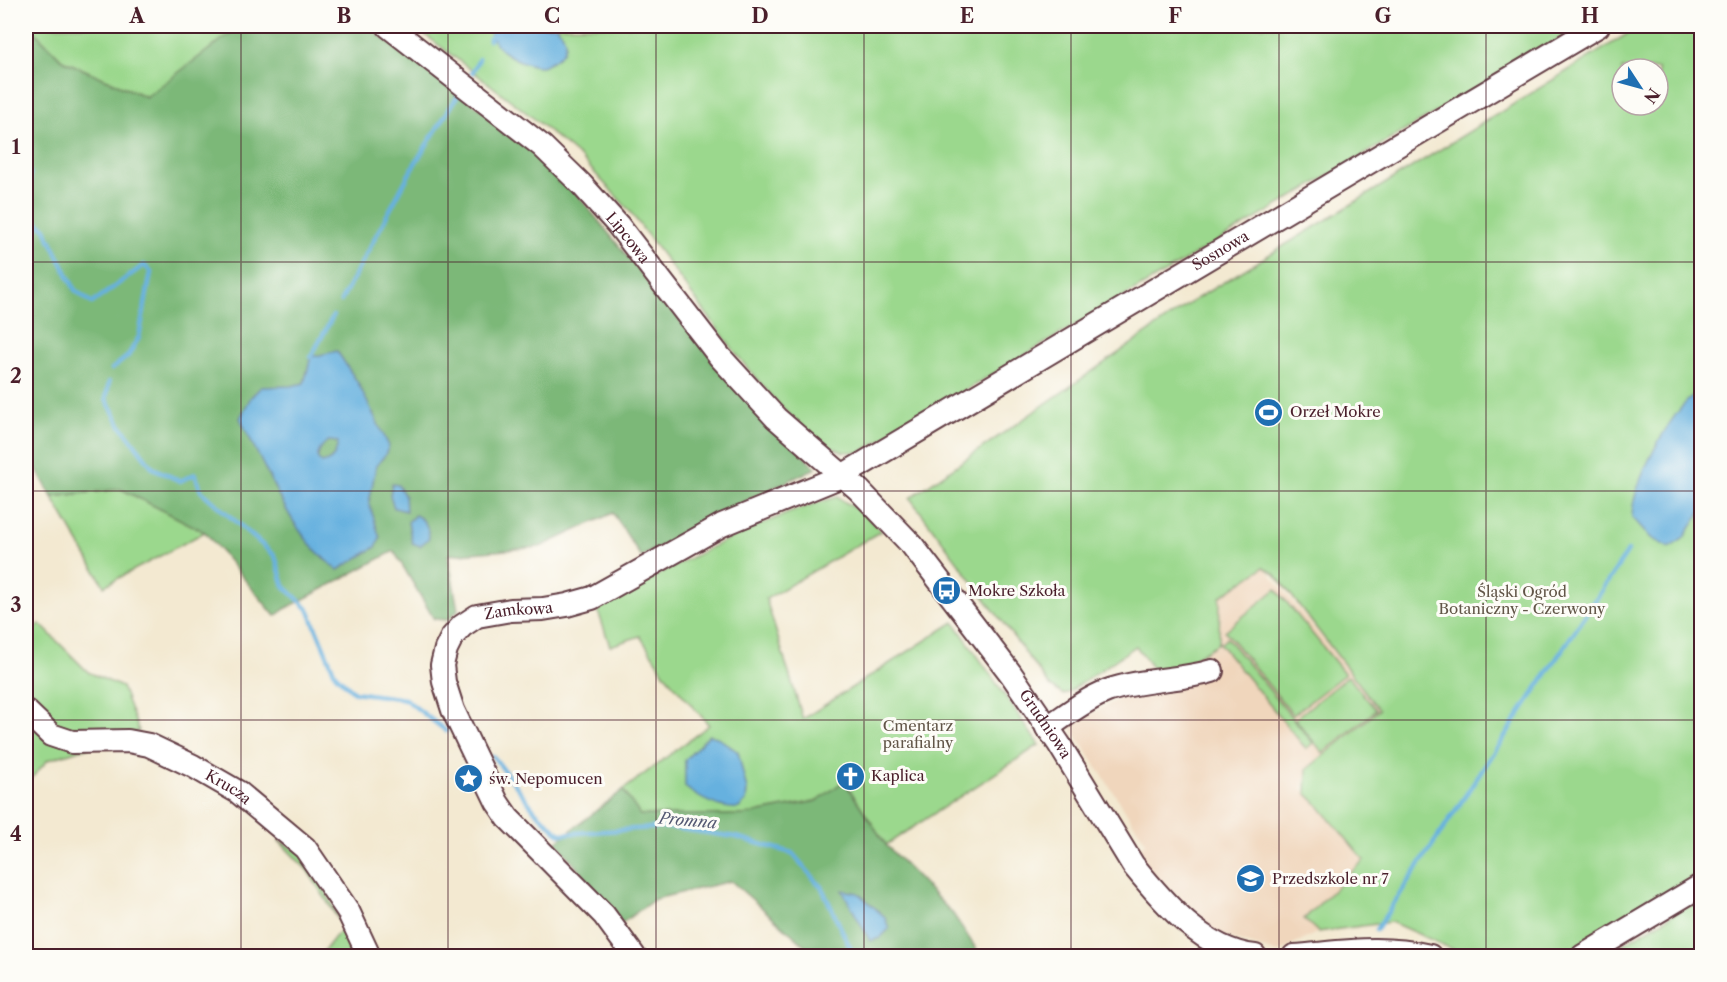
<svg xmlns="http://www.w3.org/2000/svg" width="1727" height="982" font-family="'Libre Caslon Text',serif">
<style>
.built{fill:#f0d6bc}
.green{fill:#9bd88d;stroke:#727c5c;stroke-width:1.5;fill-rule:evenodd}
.forest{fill:#7cb878;stroke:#636c52;stroke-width:1.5}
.water{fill:#66b1df;stroke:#586885;stroke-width:1.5;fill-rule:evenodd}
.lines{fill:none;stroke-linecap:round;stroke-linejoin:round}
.stream{stroke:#66b1df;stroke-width:4.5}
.minor-casing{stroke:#633d44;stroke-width:26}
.minor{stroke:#fff;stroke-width:22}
.grid{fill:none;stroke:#4a1f2b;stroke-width:1.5;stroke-opacity:0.55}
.labels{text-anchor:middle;stroke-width:6;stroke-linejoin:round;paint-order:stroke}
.street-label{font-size:15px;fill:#4a1f2b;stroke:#fdfcf7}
.poi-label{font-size:15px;fill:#4a1f2b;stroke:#fdfcf7;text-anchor:start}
.park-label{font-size:15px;fill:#625648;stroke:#fdfcf7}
.water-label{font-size:16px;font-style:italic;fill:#555973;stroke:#fdfcf7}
.neatline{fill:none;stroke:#4a1f2b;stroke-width:2}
.grid-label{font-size:20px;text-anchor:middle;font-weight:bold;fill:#4a1f2b}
</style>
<rect width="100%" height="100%" fill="#fdfcf7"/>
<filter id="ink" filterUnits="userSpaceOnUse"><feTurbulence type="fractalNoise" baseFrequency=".0167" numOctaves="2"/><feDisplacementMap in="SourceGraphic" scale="12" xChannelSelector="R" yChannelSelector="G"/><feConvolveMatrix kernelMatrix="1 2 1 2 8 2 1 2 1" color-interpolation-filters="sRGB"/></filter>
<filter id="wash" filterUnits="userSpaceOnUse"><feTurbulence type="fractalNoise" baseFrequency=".008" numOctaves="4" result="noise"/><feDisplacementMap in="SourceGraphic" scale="24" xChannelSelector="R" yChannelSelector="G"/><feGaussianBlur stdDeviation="1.35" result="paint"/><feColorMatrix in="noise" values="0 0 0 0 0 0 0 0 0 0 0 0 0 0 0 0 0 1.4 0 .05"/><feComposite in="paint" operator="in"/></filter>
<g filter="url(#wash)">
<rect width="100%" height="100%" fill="#f3e9d1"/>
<path class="built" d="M1264,566L1379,710L1307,769L1302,789L1320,807L1364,860L1305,919L1318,932L1278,953L1213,933L1173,898L1133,852L1146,842L1070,726L1136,689L1159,686L1220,597Z"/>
<path class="green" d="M29,26H240L147,97L62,60Z
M414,26H1582L861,452H843L823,443L782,408L744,364L628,209L582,159L532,117Z
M1640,26H1701V879L1574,956H1468L1391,922L1318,932L1304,919L1364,860L1320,807L1306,793L1307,769L1379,710L1275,574L1264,567L1220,597L1219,643L1171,672L1158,676L1136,646L1064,695L1050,686L910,498L1196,299L1331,217ZM1622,69H1658V105H1622Z
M121,489L205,532L104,586L52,497Z
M837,497L863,513L881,531L766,599L803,719L954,622L1039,745L886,845L844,781L817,801L744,815L639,816L623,790L709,725L666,676L640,636L610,646L597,608C675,566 752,521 837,497Z
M1276,589L1345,674L1293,715L1225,631Z
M40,624L88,672L122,687L139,731L48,760L26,784V635Z
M1227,638L1313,743L1306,749L1220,644Z
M1348,676L1376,710L1323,753L1295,719Z
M278,840L309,857L355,951L353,956H320L343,927L308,871Z
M1694,902L1701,915V956H1603Z"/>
<path class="forest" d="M26,26H29L62,60L146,97L240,26H366L518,136L555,167L657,293L750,403L816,468L750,499L641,557L613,513L540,547L448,555L458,610L448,620L434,619L394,551L285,609L275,616L205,532L121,489L52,497L26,450Z
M844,781L886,845L953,914L981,956H817L731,881L655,899L622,923L556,842L623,790L640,815H744L817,801Z"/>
<path class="water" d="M489,26H556C570,40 568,53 550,62C547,63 544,66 541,66C527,66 503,55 495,43C492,39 490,31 489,26Z
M337,351L358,383L389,446L385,455L376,466L369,503L380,538L376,547L338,570C302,544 284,507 265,469C257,452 248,436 240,418L251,397L261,387L291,386L304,383L311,357ZM328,441L338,442C336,453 334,460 322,463L318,459C317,452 322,445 328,441Z
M1697,392L1702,394L1701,512L1683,539L1669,548L1651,538L1632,517C1633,481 1669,414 1697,392Z
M392,484L398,485L405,496L406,511L394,508L390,495Z
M415,515C426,520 428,527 429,538L420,546L412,543L408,522Z
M709,735L717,737L738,752L747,790L746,801L739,808C721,810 698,798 685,787V760Z
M842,890L858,893L885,917L889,929L880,938L870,941Z"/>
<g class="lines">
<path class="stream" d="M489,40L499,26
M472,73L479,59
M26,172L30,173L29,203L32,220L44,227L75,290L92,303L144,265L151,272L139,337L128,356L112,369
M341,301L414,165L457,97
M311,357L333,316
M109,382L106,399L121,426L153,468L180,481L195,474L201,491L275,556L284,586L308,609L335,674L354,692L405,699L446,731
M493,756L536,812L560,834L666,827L736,837L792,853L822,888L854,956
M1376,930L1628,551"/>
</g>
</g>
<g filter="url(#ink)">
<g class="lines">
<defs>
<g id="minor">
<path id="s1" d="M388,26L542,146L581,184L618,225L720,357L776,418L859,490L912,545L1011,674L1059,744L1133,865C1164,903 1203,950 1255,956"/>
<path id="s2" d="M26,711L51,735L72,742L128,741L149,745L193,766L238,792L305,848L348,911L369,956"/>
<path d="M1047,728C1066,715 1086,699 1107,691C1140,679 1178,681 1212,671"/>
<path id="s3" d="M634,956L604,915L508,818L497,802L453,710L444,682L442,665L446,649L452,637L462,626L477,616L511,610L543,609L567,605L592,598L722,525L842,476L1598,26"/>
<path d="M1294,956C1344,952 1380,945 1430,956"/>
<path d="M1583,956L1702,885"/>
</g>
</defs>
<use href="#minor" class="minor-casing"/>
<use href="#minor" class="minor"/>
</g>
</g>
<path class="grid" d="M241,26V956M448,26V956M656,26V956M864,26V956M1071,26V956M1279,26V956M1486,26V956M26,262H1702M26,491H1702M26,720H1702"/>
<defs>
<symbol id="stadium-disc" viewBox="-11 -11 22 22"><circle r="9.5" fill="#1f6fb2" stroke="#fdfcf7"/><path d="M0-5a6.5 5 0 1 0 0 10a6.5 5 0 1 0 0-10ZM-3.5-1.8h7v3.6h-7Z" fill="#fff"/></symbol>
<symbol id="bus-disc" viewBox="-11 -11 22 22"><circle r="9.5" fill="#1f6fb2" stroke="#fdfcf7"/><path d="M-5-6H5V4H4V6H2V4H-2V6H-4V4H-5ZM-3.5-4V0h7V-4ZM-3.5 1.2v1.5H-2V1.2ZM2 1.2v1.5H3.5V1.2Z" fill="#fff"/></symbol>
<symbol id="church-disc" viewBox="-11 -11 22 22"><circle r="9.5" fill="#1f6fb2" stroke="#fdfcf7"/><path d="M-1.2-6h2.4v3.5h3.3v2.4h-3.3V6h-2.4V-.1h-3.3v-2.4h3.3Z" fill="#fff"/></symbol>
<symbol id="sight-disc" viewBox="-11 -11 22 22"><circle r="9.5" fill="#1f6fb2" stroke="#fdfcf7"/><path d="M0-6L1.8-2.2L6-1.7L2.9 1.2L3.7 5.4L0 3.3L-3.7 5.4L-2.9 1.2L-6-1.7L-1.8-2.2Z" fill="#fff"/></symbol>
<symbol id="school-disc" viewBox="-11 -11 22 22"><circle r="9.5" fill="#1f6fb2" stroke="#fdfcf7"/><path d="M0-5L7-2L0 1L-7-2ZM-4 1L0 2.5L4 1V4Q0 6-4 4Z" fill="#fff"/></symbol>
</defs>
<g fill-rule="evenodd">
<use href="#stadium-disc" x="1252" y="396" width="33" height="33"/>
<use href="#bus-disc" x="930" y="574" width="33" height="33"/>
<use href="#church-disc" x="834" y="760" width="33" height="33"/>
<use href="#sight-disc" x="452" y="762" width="33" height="33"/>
<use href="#school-disc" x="1234" y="862" width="33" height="33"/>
</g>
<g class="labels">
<g class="street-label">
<text dy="5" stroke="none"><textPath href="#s1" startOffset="321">Lipcowa</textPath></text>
<text dy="5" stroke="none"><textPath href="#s3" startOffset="1254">Sosnowa</textPath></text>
<text dy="5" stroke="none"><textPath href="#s3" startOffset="460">Zamkowa</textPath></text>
<text dy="5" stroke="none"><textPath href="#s1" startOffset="964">Grudniowa</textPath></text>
<text dy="5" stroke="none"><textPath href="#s2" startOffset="224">Krucza</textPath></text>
</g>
<g class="poi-label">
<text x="1290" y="417">Orzeł Mokre</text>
<text x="968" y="596">Mokre Szkoła</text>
<text x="871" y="781">Kaplica</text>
<text x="489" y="784">św. Nepomucen</text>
<text x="1272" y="884">Przedszkole nr 7</text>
</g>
<g class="park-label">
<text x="1522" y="597">Śląski Ogród<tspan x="1522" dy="17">Botaniczny - Czerwony</tspan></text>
<text x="918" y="731">Cmentarz<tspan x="918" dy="17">parafialny</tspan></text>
</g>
<g class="water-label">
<text transform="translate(688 820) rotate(5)" y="6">Promna</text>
</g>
</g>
<rect width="1727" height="982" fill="none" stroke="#fdfcf7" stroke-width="66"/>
<g transform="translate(1640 87) rotate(126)"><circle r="28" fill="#fdfcf7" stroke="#b5a4a5" stroke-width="1.5"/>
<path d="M0-4.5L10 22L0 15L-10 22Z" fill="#1f6fb2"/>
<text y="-9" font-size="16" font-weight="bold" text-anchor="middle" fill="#4a1f2b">N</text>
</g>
<rect x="33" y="33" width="1661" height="916" class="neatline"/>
<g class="grid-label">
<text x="137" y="23">A</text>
<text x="344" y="23">B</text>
<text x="552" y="23">C</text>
<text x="760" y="23">D</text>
<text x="967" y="23">E</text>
<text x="1175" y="23">F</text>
<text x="1383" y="23">G</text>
<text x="1590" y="23">H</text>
<text x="16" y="154">1</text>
<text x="16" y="383">2</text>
<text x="16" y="612">3</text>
<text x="16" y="841">4</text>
</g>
</svg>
